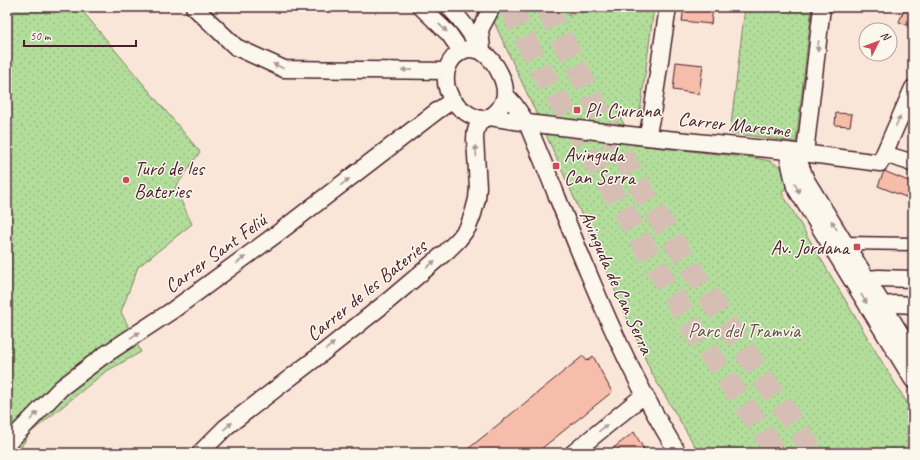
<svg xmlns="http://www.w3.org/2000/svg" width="920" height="460" font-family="Caveat,sans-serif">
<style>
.green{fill:url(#green-dots);stroke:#7e7e63}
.building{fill:#f6beaa;stroke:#4a1f2b}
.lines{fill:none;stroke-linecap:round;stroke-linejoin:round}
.motorway-tunnel{stroke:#d7beb5;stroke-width:22;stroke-dasharray:22 11;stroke-linecap:butt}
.pedestrian-casing{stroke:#4a1f2b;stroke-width:15}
.minor-casing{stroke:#4a1f2b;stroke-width:19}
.pedestrian{stroke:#fbf7ec;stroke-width:12}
.minor{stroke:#fbf7ec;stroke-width:16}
.oneway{fill:#ab9695}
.poi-dot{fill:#d1495b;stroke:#fbf7ec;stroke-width:1.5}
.labels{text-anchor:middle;stroke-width:3;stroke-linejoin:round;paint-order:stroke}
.poi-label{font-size:20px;fill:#4a1f2b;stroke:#fbf7ec;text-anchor:start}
.street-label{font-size:20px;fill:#4a1f2b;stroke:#fbf7ec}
.park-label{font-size:20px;fill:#644e47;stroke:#fbf7ec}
</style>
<defs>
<pattern id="green-dots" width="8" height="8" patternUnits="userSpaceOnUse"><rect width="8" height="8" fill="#b2dd9b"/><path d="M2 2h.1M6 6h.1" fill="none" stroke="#9bbd86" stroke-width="1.8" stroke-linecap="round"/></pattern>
</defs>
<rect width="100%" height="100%" fill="#fae6d8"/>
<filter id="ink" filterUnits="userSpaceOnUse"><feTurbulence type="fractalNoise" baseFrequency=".025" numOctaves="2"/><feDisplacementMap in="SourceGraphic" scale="8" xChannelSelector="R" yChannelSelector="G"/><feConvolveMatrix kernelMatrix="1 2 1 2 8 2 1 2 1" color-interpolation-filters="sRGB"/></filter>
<g filter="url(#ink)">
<path class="green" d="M7,7H79L200,152L175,188L192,224L138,267L121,312L141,352L105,372L30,433L17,453H7Z
M487,7H565L569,16L587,7H654L640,113L617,112L636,145L754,158L770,161L782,168L790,181L782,193L870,342L913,413V453H699L652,374L544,130Z
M745,7H812L796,142L730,133Z"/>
<path class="building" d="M684,7H713L711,24L682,21Z
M905,7H913V27L899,22Z
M676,62L703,65L699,94L673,90Z
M836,113L852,114L850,126L835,125Z
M884,171L913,183V200L878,186Z
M583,356L587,361L593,356L612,392L536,453H463Z
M634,432L646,453H607Z"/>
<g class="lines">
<path class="motorway-tunnel" d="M510,7L539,67L692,327L777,453
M546,7L610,133L652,207L720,314L778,400L814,453"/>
<defs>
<path id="pedestrian" d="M845,243L913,244"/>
<path id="minor" d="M194,7L236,47L284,69L446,71
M421,7L449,34L461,51
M449,7C463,21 473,36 482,52
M467,49C472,49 477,49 482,52C496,61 510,86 503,102C500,110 491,119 482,119C472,118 460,109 454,102C440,83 444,57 467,49Z
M482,49L480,30L483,24L492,7
M505,94L514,104L527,123C537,148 548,173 558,199C593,286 628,373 678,453
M490,117L527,123L647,137L787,151L880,163L913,88
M647,137L652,114L668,7
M787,151L795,187L913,380
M789,153L800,164L806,180L913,354
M805,153L822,7
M884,154L907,161L913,164
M867,279L879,278L913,279
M883,305L896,304L913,305
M7,444L61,388L103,356L173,310L278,233L437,111L453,100
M200,453L226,427L320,355L388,301L447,251L459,239L468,227L473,214L477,199L478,187L475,139C475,130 477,125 483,119
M573,453L644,395"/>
</defs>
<use href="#pedestrian" class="pedestrian-casing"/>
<use href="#minor" class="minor-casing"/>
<use href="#pedestrian" class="pedestrian"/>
<use href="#minor" class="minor"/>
</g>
<defs><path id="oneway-solid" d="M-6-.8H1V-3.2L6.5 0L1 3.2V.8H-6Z"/></defs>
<g class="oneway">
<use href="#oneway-solid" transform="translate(443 28) rotate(44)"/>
<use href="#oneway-solid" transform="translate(818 46) rotate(97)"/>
<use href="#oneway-solid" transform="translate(278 66) rotate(-156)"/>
<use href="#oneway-solid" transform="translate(407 70) rotate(-179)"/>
<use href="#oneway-solid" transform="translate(898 121) rotate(-66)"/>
<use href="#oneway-solid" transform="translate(476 151) rotate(-95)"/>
<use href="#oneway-solid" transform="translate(345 182) rotate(-37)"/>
<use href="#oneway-solid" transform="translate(797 188) rotate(65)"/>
<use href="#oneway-solid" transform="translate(834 225) rotate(-121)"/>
<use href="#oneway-solid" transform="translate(241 260) rotate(-36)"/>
<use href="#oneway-solid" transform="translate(431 264) rotate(-40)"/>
<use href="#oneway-solid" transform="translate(864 299) rotate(59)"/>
<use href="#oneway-solid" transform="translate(135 335) rotate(-33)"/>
<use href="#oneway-solid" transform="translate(330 346) rotate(-39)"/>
<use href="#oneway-solid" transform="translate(34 416) rotate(-46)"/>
<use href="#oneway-solid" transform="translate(228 426) rotate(-40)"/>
<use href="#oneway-solid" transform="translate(603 428) rotate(-39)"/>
</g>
</g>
<g class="poi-dot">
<rect x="573" y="106" width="8" height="8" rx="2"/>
<rect x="552" y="162" width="8" height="8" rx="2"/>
<circle cx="126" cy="180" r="4"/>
<rect x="853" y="243" width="8" height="8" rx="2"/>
</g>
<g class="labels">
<g class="poi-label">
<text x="585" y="117">Pl. Ciurana</text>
<text x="564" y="161">Avinguda<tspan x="564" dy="23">Can Serra</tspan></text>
<text x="134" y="175">Turó de les<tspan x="134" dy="23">Bateries</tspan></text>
<text x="849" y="254" text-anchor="end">Av. Jordana</text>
</g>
<g class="street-label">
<text transform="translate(734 124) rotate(6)" y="7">Carrer Maresme</text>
<text transform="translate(215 253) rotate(-36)" y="7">Carrer Sant Feliú</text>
<text transform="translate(617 282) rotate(66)" y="7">Avinguda de Can Serra</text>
<text transform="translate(366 290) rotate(-39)" y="7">Carrer de les Bateríes</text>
</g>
<g class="park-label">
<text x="744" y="337">Parc del Tramvia</text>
</g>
</g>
<rect width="920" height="460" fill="none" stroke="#fbf7ec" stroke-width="24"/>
<rect x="12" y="12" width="896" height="436" fill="none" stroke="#4a1f2b" stroke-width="1.5" filter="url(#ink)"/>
<g transform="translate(878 42) rotate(48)"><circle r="19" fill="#fbf7ec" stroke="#b4a19f"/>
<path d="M0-3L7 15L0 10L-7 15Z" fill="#d1495b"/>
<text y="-6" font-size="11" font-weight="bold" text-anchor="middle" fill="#4a1f2b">N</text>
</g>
<path d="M24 40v6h112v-6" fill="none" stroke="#4a1f2b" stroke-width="2"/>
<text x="30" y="40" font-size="12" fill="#4a1f2b" stroke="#fbf7ec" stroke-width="3" paint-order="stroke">50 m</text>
</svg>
